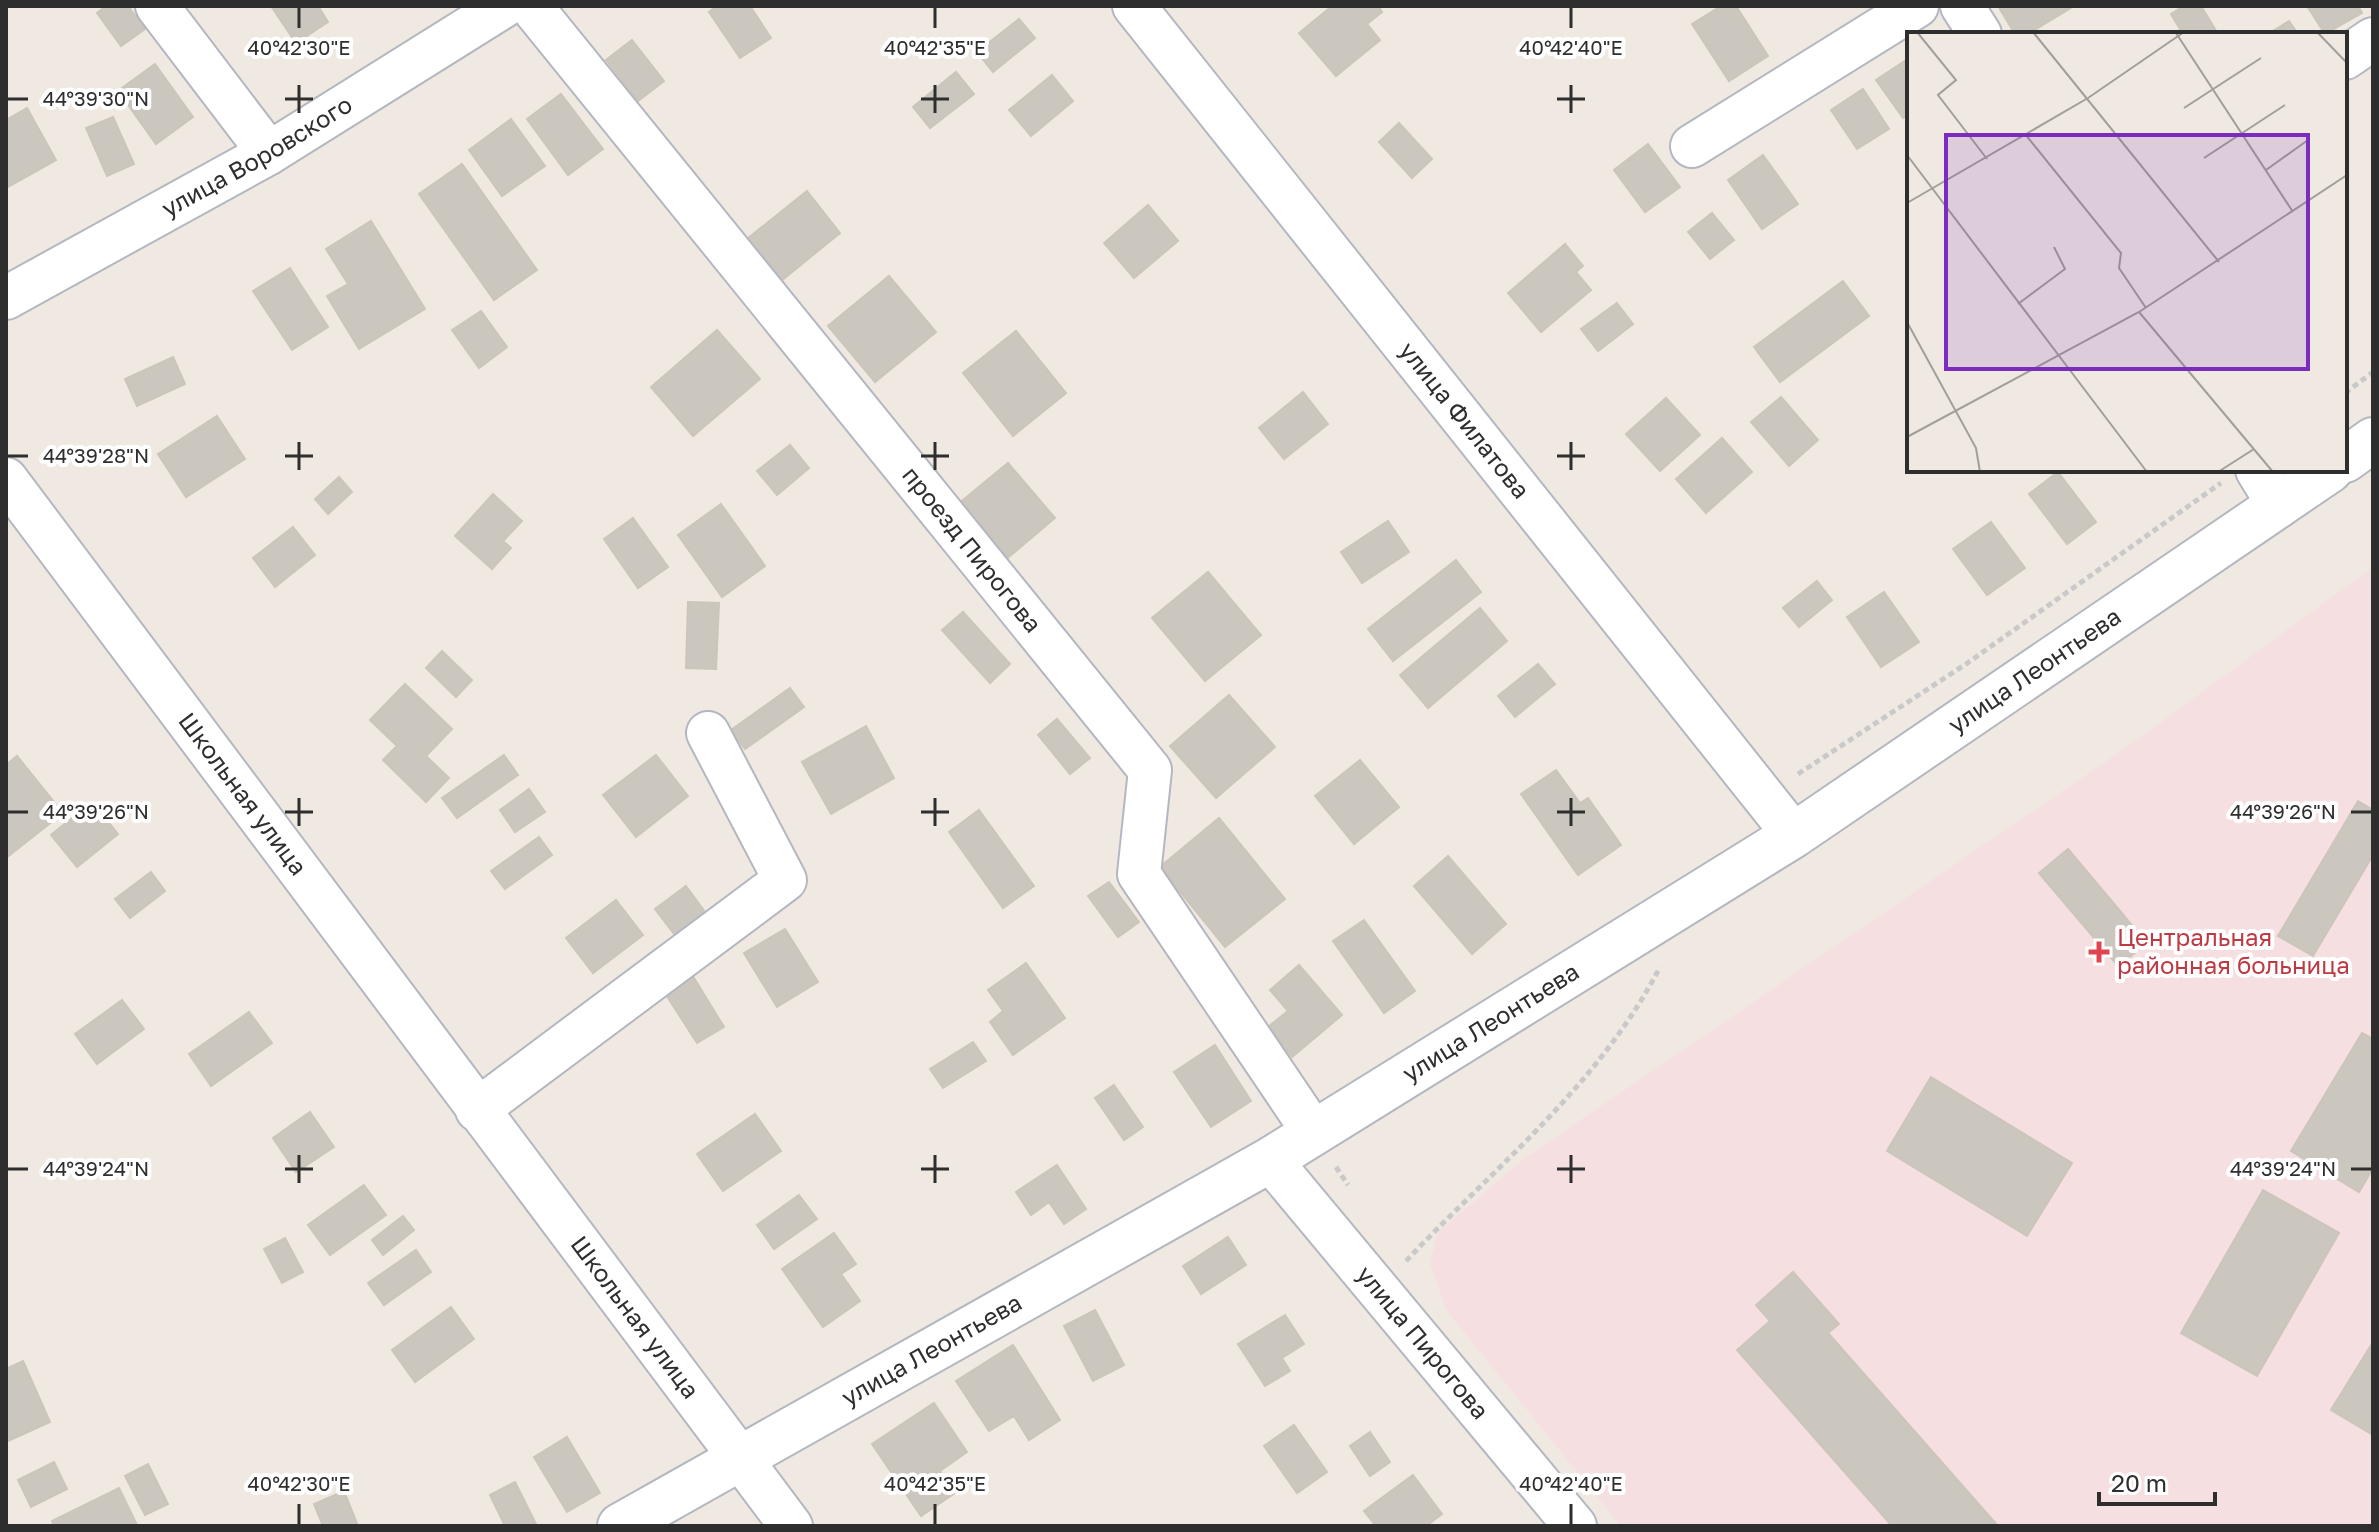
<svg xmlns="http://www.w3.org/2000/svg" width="2379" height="1532" font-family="'Golos Text',sans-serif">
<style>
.medical{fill:#f5dfe0}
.building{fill:#cbc7bf;stroke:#cbc5ba;stroke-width:2}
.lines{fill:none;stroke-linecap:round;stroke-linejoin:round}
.minor-casing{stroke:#b4b7c1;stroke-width:46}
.tertiary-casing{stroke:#b4b7c1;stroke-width:48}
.path{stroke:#c9c9c9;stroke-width:5;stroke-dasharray:6 4;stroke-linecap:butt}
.minor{stroke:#fff;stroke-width:42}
.tertiary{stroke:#fff;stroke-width:44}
.ticks{fill:none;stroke:#2e2e2e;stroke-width:3}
.health-dot{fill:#e0444e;stroke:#fff;stroke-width:3}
.labels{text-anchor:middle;stroke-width:8;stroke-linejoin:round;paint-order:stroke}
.street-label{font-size:24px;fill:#2e2e2e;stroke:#fff}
.health-label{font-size:24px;fill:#be3a42;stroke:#fff;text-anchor:start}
.inset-road{fill:none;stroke:#a29e99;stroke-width:2}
.view{fill:#7b2cbf;fill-opacity:0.15;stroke:#7b2cbf;stroke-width:4}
.inset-edge{fill:none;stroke:#2e2e2e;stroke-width:4}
.ticks-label{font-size:20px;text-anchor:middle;fill:#2e2e2e;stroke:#fff;stroke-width:8;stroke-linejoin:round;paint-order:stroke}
</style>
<rect width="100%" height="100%" fill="#efe9e1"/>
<path class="medical" d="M2373,567V1526H1621L1447,1311L1430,1263L1438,1232L1525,1158L2127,747Z"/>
<path class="building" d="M106,6H128L145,29L121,46L97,13Z
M271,6H318L328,22L296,43Z
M717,6H750L771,38L740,58L709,12Z
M1332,6H1378L1382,12L1367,24L1380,40L1336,76L1299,33Z
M1721,6H1736L1768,56L1729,81L1692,24Z
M1998,6H2074L2028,34H2015Z
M2184,6H2201L2218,34H2183L2171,14Z
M2307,6H2358L2362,13L2325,34Z
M1019,19L1035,38L993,72L977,52Z
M2289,21L2298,34H2274L2273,31Z
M632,40L664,81L638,101L606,60Z
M1909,58V114L1903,118L1876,80Z
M155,64L193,117L156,144L118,91Z
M956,72L974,94L930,128L913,107Z
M1052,75L1073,101L1031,136L1009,110Z
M1863,89L1889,129L1857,149L1831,110Z
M561,94L603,149L568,175L527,119Z
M27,108L56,160L6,188V120Z
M113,117L134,164L107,176L86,128Z
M511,119L545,166L502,196L469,150Z
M1399,123L1432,159L1412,178L1379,142Z
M1648,144L1680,187L1645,212L1614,170Z
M1763,155L1798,204L1762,229L1728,180Z
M462,164L537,270L494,300L419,194Z
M807,191L840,233L781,281L747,239Z
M1148,205L1178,241L1134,278L1104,243Z
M1712,213L1734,240L1710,259L1688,232Z
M371,221L425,309L359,349L327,296L348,284L326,249Z
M1565,244L1583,266L1576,272L1591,290L1541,332L1508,293Z
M290,268L328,327L292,350L253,291Z
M889,276L936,332L875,382L828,326Z
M1843,281L1869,316L1780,382L1754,347Z
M1617,303L1633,324L1598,351L1581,329Z
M481,311L507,347L479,368L452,330Z
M717,330L760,379L693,436L651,387Z
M1016,331L1066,393L1013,436L963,373Z
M173,357L185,384L137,406L125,379Z
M1303,392L1328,424L1284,459L1259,428Z
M1781,397L1818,440L1789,466L1751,422Z
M1666,398L1700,435L1660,471L1626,434Z
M217,416L245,459L186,497L158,454Z
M1722,438L1752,472L1706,513L1676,479Z
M790,445L809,468L777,495L757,471Z
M1008,463L1055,518L1004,561L957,505Z
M2058,472L2096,522L2067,544L2029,494Z
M339,477L352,492L328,514L315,499Z
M493,494L522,521L503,541L511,548L492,569L455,536Z
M721,504L765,566L722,597L678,535Z
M633,518L668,567L638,588L604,539Z
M1388,521L1409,552L1362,583L1341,552Z
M1991,522L2025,568L1987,595L1953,549Z
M293,527L315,555L275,587L253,558Z
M1456,560L1481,592L1393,661L1368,629Z
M1208,572L1261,635L1205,681L1152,618Z
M1817,581L1832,600L1799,627L1783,608Z
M1884,592L1919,642L1881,667L1847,617Z
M688,602L719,603L716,669L686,668Z
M1480,608L1507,641L1428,708L1400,675Z
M963,612L1010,664L990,683L942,630Z
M442,651L472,680L456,697L426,668Z
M1538,664L1555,684L1515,717L1498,696Z
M405,684L452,729L426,756L449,778L426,802L383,760L397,746L370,720Z
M790,688L804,707L745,749L731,730Z
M1229,695L1275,747L1216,798L1170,746Z
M1057,719L1090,758L1070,774L1038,735Z
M866,726L894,778L831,814L802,762Z
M504,755L518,775L457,818L442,798Z
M656,755L688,796L636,837L603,795Z
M17,756L63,813L6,858V765Z
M1360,760L1399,807L1354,844L1315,796Z
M1556,770L1580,803L1588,798L1621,845L1578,875L1521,794Z
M529,789L545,812L515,832L500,810Z
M2358,801L2373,810V855L2313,956L2278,936Z
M92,802L118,834L77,867L51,835Z
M979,810L1034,886L1003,908L949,832Z
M1219,818L1285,899L1225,947L1160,867Z
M539,837L552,855L505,889L491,871Z
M2068,849L2147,943L2118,966L2039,873Z
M1448,856L1506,924L1472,954L1414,886Z
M151,872L165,891L130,918L115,899Z
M1109,882L1139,922L1118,937L1088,896Z
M686,886L708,916L678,939L655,909Z
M616,900L643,935L593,973L566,938Z
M1364,920L1415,991L1384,1013L1333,941Z
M785,929L818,982L777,1007L744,953Z
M1026,963L1065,1018L1013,1055L990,1022L1003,1011L988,990Z
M1299,965L1342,1015L1292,1057L1268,1027L1288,1011L1270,990Z
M691,973L724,1027L697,1043L663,990Z
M122,1000L144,1029L97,1064L75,1034Z
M249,1012L272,1043L211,1086L189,1054Z
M2362,1033L2373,1039V1168L2359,1192L2291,1151Z
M973,1042L986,1061L943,1088L930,1069Z
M1215,1045L1251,1101L1211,1127L1174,1072Z
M1931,1077L2072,1163L2027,1236L1887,1151Z
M1114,1085L1143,1127L1124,1140L1095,1098Z
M310,1112L334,1147L296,1172L273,1138Z
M755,1114L781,1151L723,1191L697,1154Z
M1057,1165L1086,1209L1064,1224L1049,1202L1031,1215L1016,1192Z
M364,1185L386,1215L330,1255L308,1225Z
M2263,1190L2339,1233L2257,1376L2181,1333Z
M799,1195L817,1219L774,1249L757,1225Z
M403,1216L414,1230L383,1255L372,1240Z
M834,1233L856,1264L841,1274L860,1301L823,1327L782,1269Z
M1228,1237L1246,1265L1201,1294L1183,1266Z
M285,1238L303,1272L282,1283L264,1249Z
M416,1250L431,1272L384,1305L368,1283Z
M1793,1272L1839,1324L1828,1333L1998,1526H1892L1737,1350L1770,1321L1756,1305Z
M451,1307L474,1339L415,1382L392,1350Z
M1095,1310L1124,1365L1093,1381L1064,1326Z
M1285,1315L1304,1344L1282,1358L1290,1371L1265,1386L1238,1344Z
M2373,1342V1435L2331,1410Z
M1013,1345L1060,1420L1029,1440L1014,1416L989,1431L956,1381Z
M23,1361L50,1422L6,1442V1369Z
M934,1403L967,1452L940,1471L955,1493L921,1516L872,1444Z
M1294,1425L1327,1472L1297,1493L1264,1446Z
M1370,1432L1390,1462L1370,1476L1350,1446Z
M567,1437L600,1493L567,1512L534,1457Z
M54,1462L67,1489L31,1507L18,1480Z
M148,1464L168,1504L145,1515L125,1476Z
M1413,1475L1442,1514L1426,1526H1376L1364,1511Z
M515,1482L537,1526H505L490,1495Z
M119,1488L137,1525L54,1526L52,1521Z
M344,1491L358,1526H323L314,1504Z"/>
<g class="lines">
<defs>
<g id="minor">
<path d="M157,6L269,153"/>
<path id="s1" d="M531,6L1150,770L1139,874L1314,1133"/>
<path id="s2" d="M1134,6L1794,835"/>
<path d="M1962,6L1980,34"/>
<path d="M2345,58L2373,39"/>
<path d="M1692,146L1917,6"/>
<path id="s3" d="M6,298L269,153L504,6"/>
<path d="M2257,470L2279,506"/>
<path id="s4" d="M6,479L791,1526"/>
<path d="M477,1110L785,880L708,733"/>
<path id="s5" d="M1270,1160L1575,1526"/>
</g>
<g id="tertiary">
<path d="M2345,460L2373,440"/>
<path id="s6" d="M620,1526L1270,1160L1794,835L2330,470"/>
</g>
</defs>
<use href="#minor" class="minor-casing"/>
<use href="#tertiary" class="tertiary-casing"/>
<path class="path" d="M2345,393L2373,372
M1798,774L1966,664L2221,483
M1336,1167L1348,1185
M1406,1261C1496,1166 1599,1085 1660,967"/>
<use href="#minor" class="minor"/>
<use href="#tertiary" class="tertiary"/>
</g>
<path class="ticks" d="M299,8V28M935,8V28M1571,8V28M299,85V113M935,85V113M1571,85V113M8,99H28M285,99H313M921,99H949M1557,99H1585M299,442V470M935,442V470M1571,442V470M8,456H28M285,456H313M921,456H949M1557,456H1585M299,798V826M935,798V826M1571,798V826M8,812H28M285,812H313M921,812H949M1557,812H1585M2351,812H2371M299,1155V1183M935,1155V1183M1571,1155V1183M8,1169H28M285,1169H313M921,1169H949M1557,1169H1585M2351,1169H2371M299,1504V1524M935,1504V1524M1571,1504V1524"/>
<path class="health-dot" d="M2095 940h8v8h8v8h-8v8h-8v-8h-8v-8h8z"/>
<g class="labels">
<g class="street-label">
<text dy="8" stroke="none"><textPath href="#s3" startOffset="288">улица Воровского</textPath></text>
<text dy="8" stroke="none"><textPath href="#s2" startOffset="530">улица Филатова</textPath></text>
<text dy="8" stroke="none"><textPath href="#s1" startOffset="700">проезд Пирогова</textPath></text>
<text dy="8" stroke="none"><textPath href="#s6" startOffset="1654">улица Леонтьева</textPath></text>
<text dy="8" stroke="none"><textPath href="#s4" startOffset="394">Школьная улица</textPath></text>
<text dy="8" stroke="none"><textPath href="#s6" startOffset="1006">улица Леонтьева</textPath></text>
<text dy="8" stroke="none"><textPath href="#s4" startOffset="1048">Школьная улица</textPath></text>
<text dy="8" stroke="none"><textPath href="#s5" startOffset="238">улица Пирогова</textPath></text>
<text dy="8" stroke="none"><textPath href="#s6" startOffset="358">улица Леонтьева</textPath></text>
</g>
<g class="health-label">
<text x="2117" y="946">Центральная<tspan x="2117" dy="28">районная больница</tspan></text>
</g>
</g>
<g transform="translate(1907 32)">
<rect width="440" height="440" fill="#efe9e1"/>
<path class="inset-road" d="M10,0L49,48L31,63L80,127M126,0L312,230M410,0L440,31M269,1L386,180M277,76L354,26M118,102L214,221L212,236L239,276M0,123L240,440M297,126L378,73M359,138L401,108M0,171L181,66L277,0M111,272L158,237L147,215M232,280L366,440M0,290L69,416L73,440M0,405L232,280L440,143M311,440L347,417"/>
<path class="view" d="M39,103H401V337H39Z"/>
<rect width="440" height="440" class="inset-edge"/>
</g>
<g class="ticks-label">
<text x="299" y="55">40°42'30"E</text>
<text x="935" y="55">40°42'35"E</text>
<text x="1571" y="55">40°42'40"E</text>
<text x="96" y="106">44°39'30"N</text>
<text x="96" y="463">44°39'28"N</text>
<text x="96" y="819">44°39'26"N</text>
<text x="2283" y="819">44°39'26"N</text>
<text x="96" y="1176">44°39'24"N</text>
<text x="2283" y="1176">44°39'24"N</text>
<text x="299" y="1491">40°42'30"E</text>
<text x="935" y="1491">40°42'35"E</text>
<text x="1571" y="1491">40°42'40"E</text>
</g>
<rect width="2379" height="1532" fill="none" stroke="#2e2e2e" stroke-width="16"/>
<path d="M2099 1492v12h116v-12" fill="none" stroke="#2e2e2e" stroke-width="4"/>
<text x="2111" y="1492" font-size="24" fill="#2e2e2e" stroke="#ffffff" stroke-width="6" paint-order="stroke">20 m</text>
</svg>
